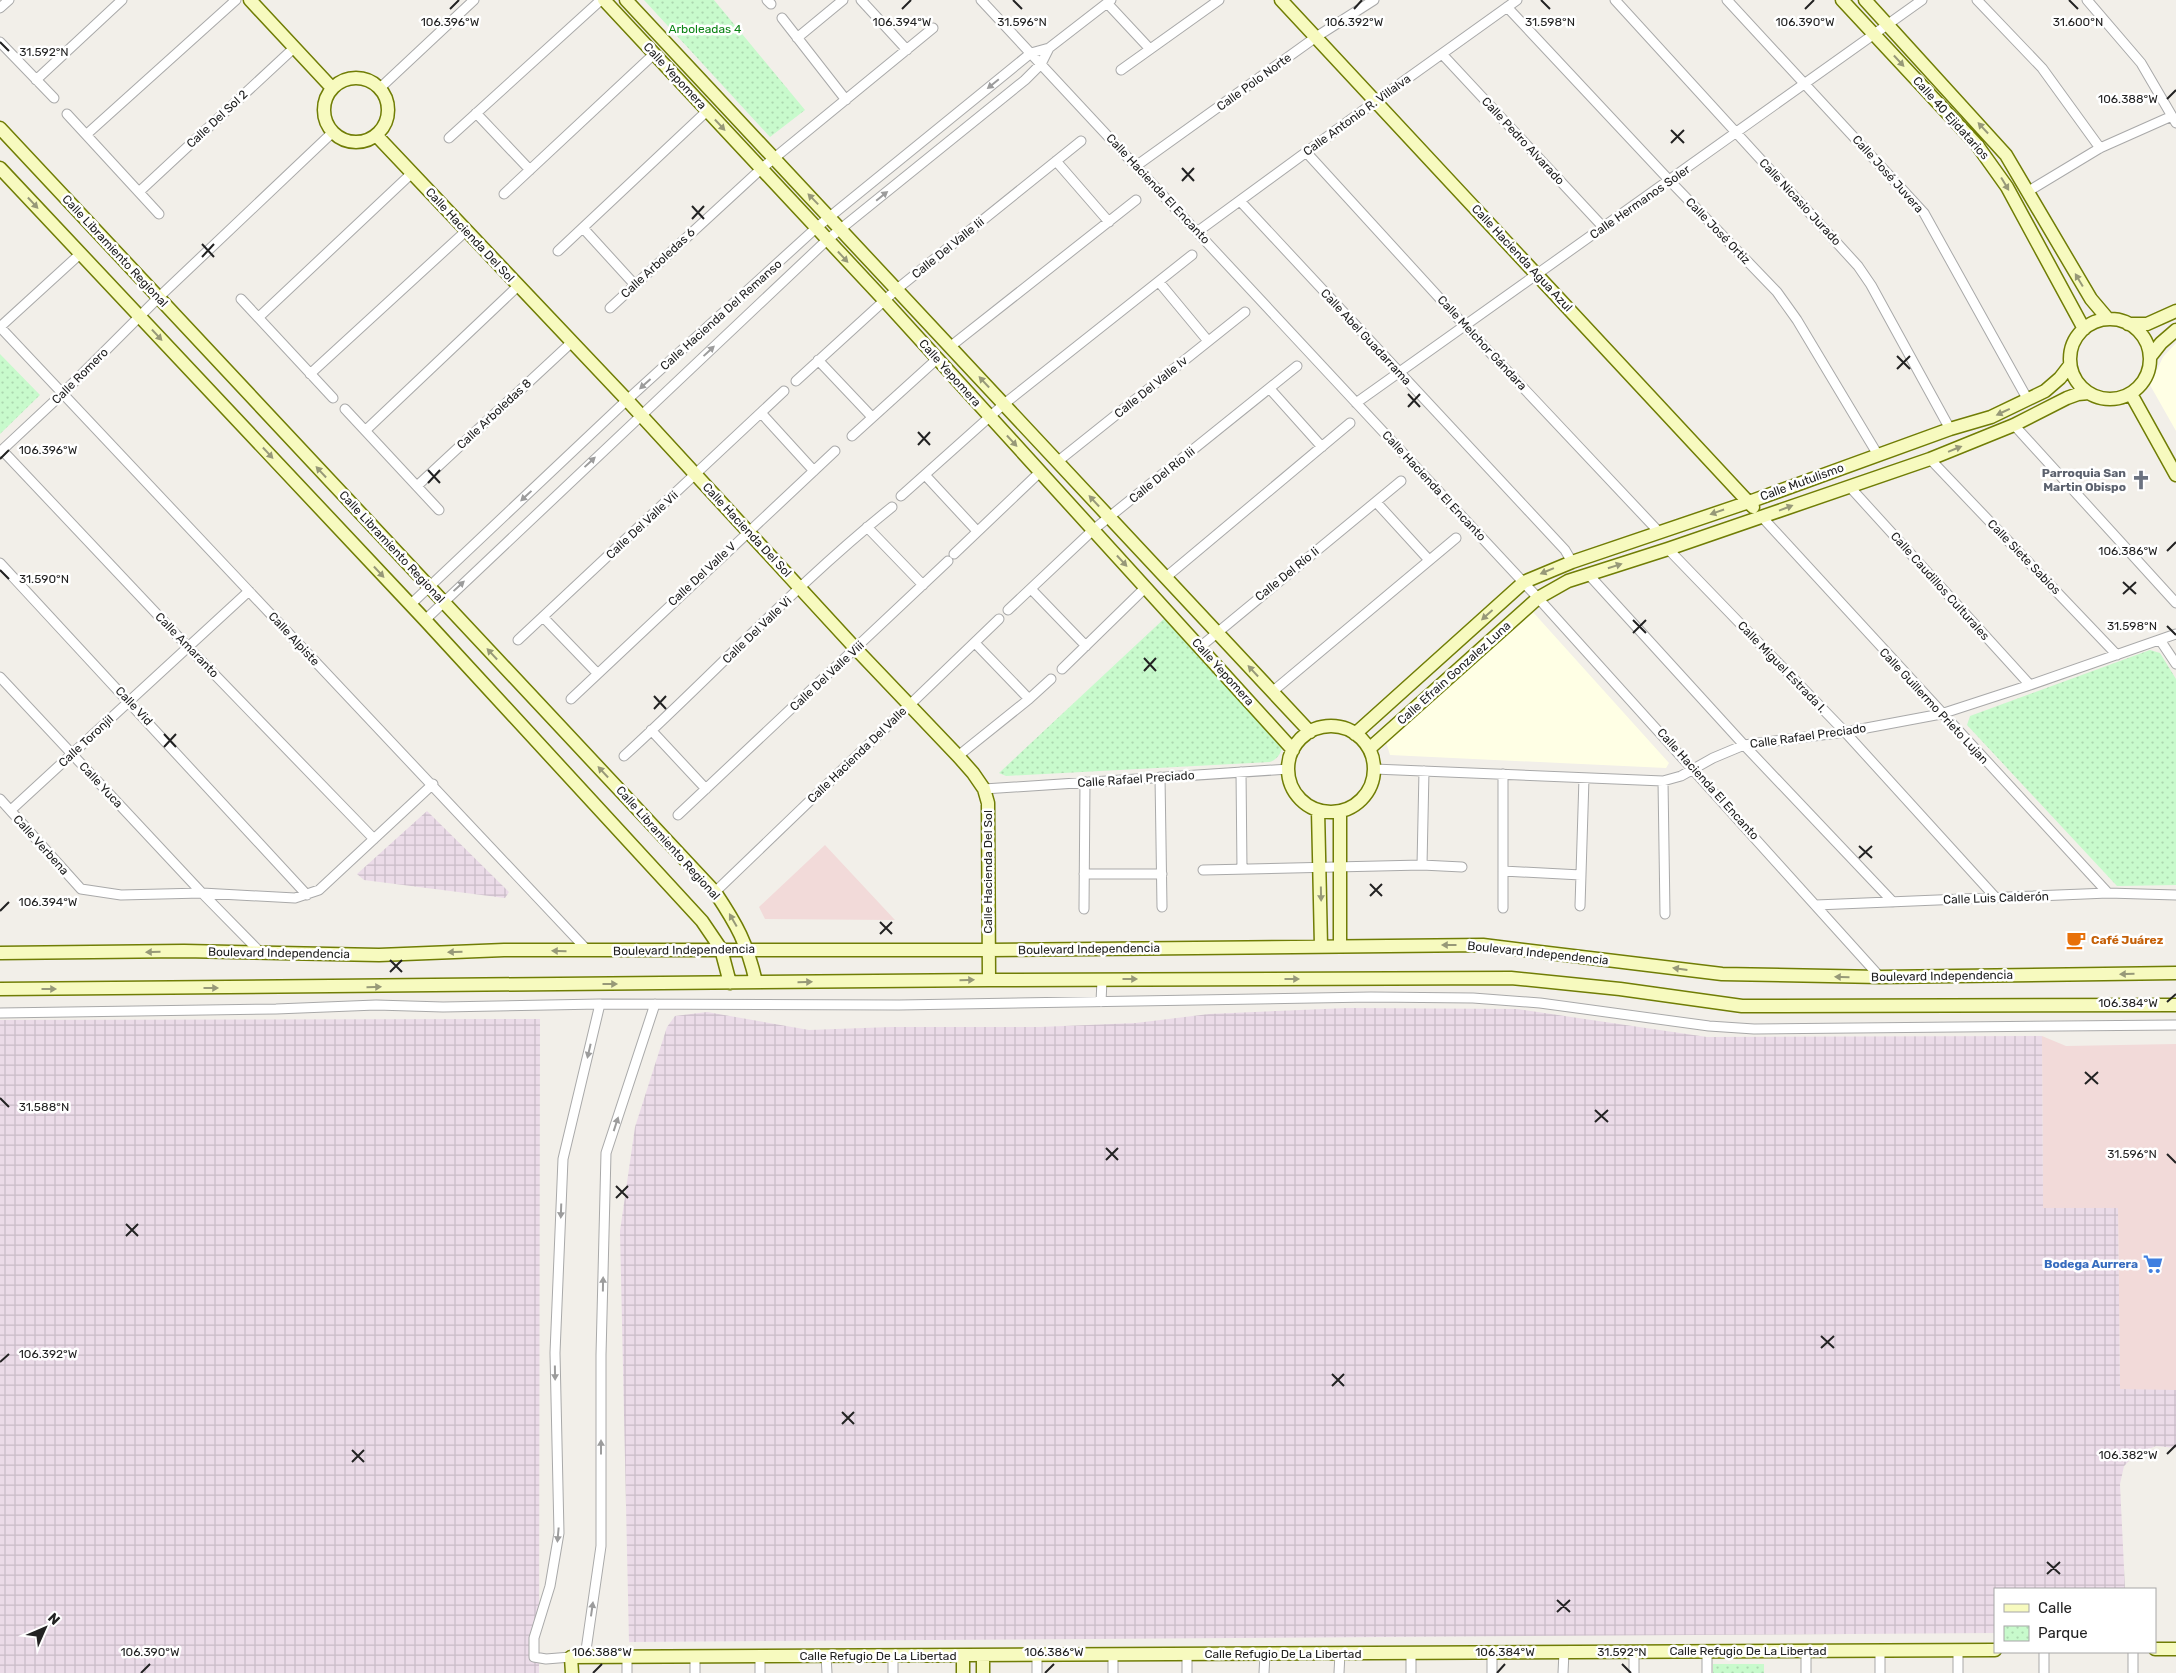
<svg xmlns="http://www.w3.org/2000/svg" width="2176" height="1673" font-family="Rubik,sans-serif">
<style>
.commercial{fill:#f2dad9}
.industrial{fill:url(#industrial-grid)}
.education{fill:#ffffe5}
.park{fill:url(#park-dots)}
.lines{fill:none;stroke-linecap:round;stroke-linejoin:round}
.street-casing{stroke:#a9a9a9;stroke-width:11}
.secondary-casing{stroke:#707d05;stroke-width:15}
.street{stroke:#fff;stroke-width:9}
.secondary{stroke:#f7fabf;stroke-width:12}
.oneway{fill:#979978}
.oneway2{fill:#9c9c9c}
.ticks{fill:none;stroke:#222;stroke-width:2}
.labels{text-anchor:middle;stroke-width:5;stroke-linejoin:round;paint-order:stroke}
.park-label{font-size:12px;fill:#0c8416;stroke:#fff}
.street-label{font-size:12px;fill:#222;stroke:#fff}
.worship-label{font-size:12px;font-weight:bold;fill:#5b616d;stroke:#fff;text-anchor:end}
.food-label{font-size:12px;font-weight:bold;fill:#c56008;stroke:#fff;text-anchor:start}
.shop-label{font-size:12px;font-weight:bold;fill:#366cbe;stroke:#fff;text-anchor:end}
.ticks-label{font-size:12px;text-anchor:middle;fill:#222;stroke:#fff;stroke-width:5;stroke-linejoin:round;paint-order:stroke}
</style>
<defs>
<pattern id="industrial-grid" width="8" height="8" patternUnits="userSpaceOnUse" patternTransform="scale(1.25)"><rect width="8" height="8" fill="#ebdbe8"/><path d="M0 4h8M4 0v8" fill="none" stroke="#c9bcc7"/></pattern>
<pattern id="park-dots" width="8" height="8" patternUnits="userSpaceOnUse" patternTransform="scale(1.25)"><rect width="8" height="8" fill="#c8facc"/><path d="M2 2h.1M6 6h.1" fill="none" stroke="#acd6af" stroke-width="1.8" stroke-linecap="round"/></pattern>
</defs>
<rect width="100%" height="100%" fill="#f2efe9"/>
<path class="commercial" d="M825,845L895,920L765,919L759,907Z
M2042,1036L2066,1046L2176,1044V1390H2120L2118,1208H2043Z"/>
<path class="industrial" d="M427,811L509,892L505,898L364,880L357,874Z
M1348,1008L1517,1009L1707,1037L2042,1036L2043,1208H2118L2120,1389L2176,1390V1448L2156,1446L2135,1455L2124,1466L2120,1484L2125,1589H1995V1633L629,1642L620,1231L635,1127L667,1027L675,1016L707,1012L809,1030L891,1027H1040L1136,1023L1209,1014Z
M540,1019L539,1673H0V1020Z"/>
<path class="education" d="M2176,343V431L2150,385L2163,357Z
M1532,611L1669,763L1666,768L1390,755L1386,742Z"/>
<path class="park" d="M644,0H714L805,110L770,137Z
M0,354L40,395L0,434Z
M1167,616L1283,742C1281,752 1280,758 1270,762L1006,776L999,773Z
M2150,650L2160,653L2176,679V885L2117,886L1967,725L1970,716Z
M1713,1664H1764V1673H1713Z"/>
<g class="lines">
<defs>
<path id="street" d="M767,0L771,4
M861,0L907,50
M981,0L1538,598L1880,977
M1615,0L1858,266L1871,285L1950,429
M1727,0L1924,213L2028,400
M1977,0L2042,68L2100,148
M2087,0L2141,63L2176,123
M1107,3L1149,48
M1507,7L1670,181L1777,292L1797,320L1878,455
M0,8L9,0
M782,18L846,100
M797,38L843,0
M0,42L54,98
M1442,54L1604,228
M1121,70L1219,0
M36,80L122,0
M380,88L474,0
M476,113L530,170
M67,114L159,214
M87,134L236,0
M449,138L601,0
M1306,152L1465,326L1659,532
M1056,161L1109,222
M1136,166L1316,37L1374,0
M140,191L295,47
M2027,192L2100,148L2172,116
M504,194L654,54
M1240,201L1565,550L1572,562
M583,228L635,285
M1197,232L1376,101L1517,0
M558,251L707,111
M1159,282L1208,341
M241,299L333,398
M610,308L761,169L933,28
M259,317L412,173
M0,327L588,951
M0,327L80,254
M951,346L1136,200
M818,360L872,417
M310,374L466,231
M796,381L897,289L1081,141
M1270,389L1322,447
M1356,403L1922,0
M345,409L439,510
M762,414L814,471
M2014,425L2176,603
M366,430L518,286
M852,436L937,359
M2,450L188,647L374,839
M0,452L62,394L158,298L333,132
M1930,459L2117,655
M1057,462L1245,312
M925,475L977,531
M417,486L572,342
M1849,486L2030,685
M901,496L1004,404L1192,255
M1376,502L1429,560
M1762,517L2108,893
M867,527L923,585
M1668,549L1845,732L1996,898
M954,554L1040,472
M0,563L307,895
M1589,575L1744,745L1893,902
M1165,578L1350,423
M1031,589L1086,646
M410,605L627,400L816,228L1031,53L1049,48L1111,0
M1008,610L1093,530L1297,366
M543,617L597,673
M425,620L827,240L1025,80L1041,64L1049,48
M518,640L784,391
M2160,640L2176,664
M975,643L1029,699
M1200,647L1401,481
M1062,669L1146,587
M0,677L202,893L261,953
M1272,692L1456,538
M571,699L835,451
M651,730L706,789
M624,756C714,674 797,583 892,507
M958,756L1029,699L1051,679
M1374,769L1663,781L1681,776L1713,758L1744,745L1845,732L1941,714L2030,685L2176,634
M1241,772L1242,869
M1503,774V908
M1160,777L1162,907
M1663,781L1665,914
M984,789L1289,769
M0,799L81,889L121,895L202,893L295,898L319,890L433,784
M11,810L249,591
M678,815L948,561
M1422,865L1424,771
M1203,870L1422,865L1462,867
M1503,871L1581,875
M1084,874H1162
M715,892L999,619
M1816,905L2108,893L2176,895
M1580,906L1584,778
M1084,909L1085,782
M1101,1002L1102,980
M0,1013L276,1009L376,1005L443,1007L600,1004L899,1005L1371,997L1473,998L1540,1003L1709,1026L1754,1029L2176,1025
M1880,1650V1673
M1958,1650V1673
M1707,1651V1673
M1411,1653V1673
M1037,1655V1673
M1113,1655V1673
M826,1656L827,1673
M571,1657L546,1659L534,1657V1638L550,1586L559,1533L555,1353L563,1159L600,1004
M585,1657L601,1546V1355L606,1153L655,1004
M695,1657V1673
M760,1657V1673
M627,1658V1673
M893,1673V1656
M1187,1673V1654
M1264,1673L1265,1654
M1339,1673L1340,1653
M1492,1673V1652
M1563,1673L1564,1652
M1634,1673V1652
M1806,1673V1651
M2044,1673V1652
M2133,1673V1652"/>
<path id="secondary" d="M250,0L332,88
M604,0L884,300L1293,750
M626,0L1310,732
M1281,0L1753,507
M1842,0L1977,145L2007,187L2084,329
M1865,0L2006,155L2091,299L2108,319
M324 110a32 32 0 1 1 64 0a32 32 0 1 1-64 0Z
M0,128L715,892C737,925 747,943 756,982
M376,135L627,400L856,649L958,756L973,773L984,789L988,803L989,980
M0,168L425,620L702,921L721,949L730,983
M2070 359a40 40 0 1 1 80 0a40 40 0 1 1-80 0Z
M2128,324H2147L2176,311
M2150,357L2161,343L2176,330
M2131,394L2176,475
M1288 769a43 43 0 1 1 86 0a43 43 0 1 1-86 0Z
M1355,734L1524,582L1572,562L1749,502L1950,429L1991,417L2045,391L2060,378L2070,365
M1369,749L1538,598L1568,581L1668,549L1930,459L2014,425L2067,398L2078,394L2089,393
M1318,810L1321,946
M1340,811V946
M0,953L184,951L379,955L504,950H989L1483,945L1722,974L1880,977L2176,973
M0,989L989,980L1511,978L1620,989L1742,1006L2176,1005
M2155,1649H2176
M983,1655V1673
M963,1656V1673
M572,1673L571,1657L1995,1650"/>
</defs>
<use href="#street" class="street-casing"/>
<use href="#secondary" class="secondary-casing"/>
<use href="#street" class="street"/>
<use href="#secondary" class="secondary"/>
</g>
<defs><path id="oneway-solid" d="M-6-.8H1V-3.2L6.5 0L1 3.2V.8H-6Z" transform="scale(1.25)"/></defs>
<g class="oneway">
<use href="#oneway-solid" transform="translate(1899 61) rotate(47)"/>
<use href="#oneway-solid" transform="translate(720 125) rotate(47)"/>
<use href="#oneway-solid" transform="translate(1983 128) rotate(-133)"/>
<use href="#oneway-solid" transform="translate(2005 184) rotate(59)"/>
<use href="#oneway-solid" transform="translate(813 199) rotate(-134)"/>
<use href="#oneway-solid" transform="translate(33 203) rotate(47)"/>
<use href="#oneway-solid" transform="translate(843 257) rotate(47)"/>
<use href="#oneway-solid" transform="translate(2079 280) rotate(-121)"/>
<use href="#oneway-solid" transform="translate(157 335) rotate(47)"/>
<use href="#oneway-solid" transform="translate(984 382) rotate(-133)"/>
<use href="#oneway-solid" transform="translate(2003 412) rotate(155)"/>
<use href="#oneway-solid" transform="translate(1012 441) rotate(47)"/>
<use href="#oneway-solid" transform="translate(1955 449) rotate(-22)"/>
<use href="#oneway-solid" transform="translate(268 453) rotate(47)"/>
<use href="#oneway-solid" transform="translate(321 472) rotate(-133)"/>
<use href="#oneway-solid" transform="translate(1094 501) rotate(-133)"/>
<use href="#oneway-solid" transform="translate(1786 508) rotate(-21)"/>
<use href="#oneway-solid" transform="translate(1717 512) rotate(161)"/>
<use href="#oneway-solid" transform="translate(1122 561) rotate(47)"/>
<use href="#oneway-solid" transform="translate(1615 566) rotate(-18)"/>
<use href="#oneway-solid" transform="translate(1547 571) rotate(157)"/>
<use href="#oneway-solid" transform="translate(379 572) rotate(47)"/>
<use href="#oneway-solid" transform="translate(1487 615) rotate(138)"/>
<use href="#oneway-solid" transform="translate(492 654) rotate(-133)"/>
<use href="#oneway-solid" transform="translate(1253 671) rotate(-133)"/>
<use href="#oneway-solid" transform="translate(603 772) rotate(-133)"/>
<use href="#oneway-solid" transform="translate(1321 894) rotate(89)"/>
<use href="#oneway-solid" transform="translate(733 920) rotate(-120)"/>
<use href="#oneway-solid" transform="translate(1449 945) rotate(180)"/>
<use href="#oneway-solid" transform="translate(559 951) rotate(-179)"/>
<use href="#oneway-solid" transform="translate(153 952) rotate(179)"/>
<use href="#oneway-solid" transform="translate(455 952) rotate(178)"/>
<use href="#oneway-solid" transform="translate(1680 969) rotate(-172)"/>
<use href="#oneway-solid" transform="translate(2127 974) rotate(179)"/>
<use href="#oneway-solid" transform="translate(1842 977) rotate(-179)"/>
<use href="#oneway-solid" transform="translate(1130 979)"/>
<use href="#oneway-solid" transform="translate(1292 979)"/>
<use href="#oneway-solid" transform="translate(967 980) rotate(-1)"/>
<use href="#oneway-solid" transform="translate(805 982) rotate(-1)"/>
<use href="#oneway-solid" transform="translate(610 984)"/>
<use href="#oneway-solid" transform="translate(374 987) rotate(-1)"/>
<use href="#oneway-solid" transform="translate(211 988)"/>
<use href="#oneway-solid" transform="translate(49 989)"/>
</g>
<g class="oneway2">
<use href="#oneway-solid" transform="translate(993 84) rotate(141)"/>
<use href="#oneway-solid" transform="translate(882 196) rotate(-39)"/>
<use href="#oneway-solid" transform="translate(709 351) rotate(-43)"/>
<use href="#oneway-solid" transform="translate(645 384) rotate(138)"/>
<use href="#oneway-solid" transform="translate(590 462) rotate(-43)"/>
<use href="#oneway-solid" transform="translate(526 496) rotate(137)"/>
<use href="#oneway-solid" transform="translate(459 586) rotate(-43)"/>
<use href="#oneway-solid" transform="translate(589 1051) rotate(103)"/>
<use href="#oneway-solid" transform="translate(616 1124) rotate(-72)"/>
<use href="#oneway-solid" transform="translate(561 1211) rotate(92)"/>
<use href="#oneway-solid" transform="translate(603 1284) rotate(-89)"/>
<use href="#oneway-solid" transform="translate(555 1373) rotate(89)"/>
<use href="#oneway-solid" transform="translate(601 1447) rotate(-90)"/>
<use href="#oneway-solid" transform="translate(558 1535) rotate(95)"/>
<use href="#oneway-solid" transform="translate(592 1609) rotate(-82)"/>
</g>
<path class="ticks" d="M1013,0L1022,9M1541,0L1550,9M2069,0L2078,9M450,9L459,0M902,9L911,0M1354,9L1362,0M1805,9L1814,0M0,42L9,51M2167,99L2176,90M1671,130L1684,143M1671,143L1684,130M1182,168L1194,181M1182,181L1194,168M692,206L704,219M692,219L704,206M202,244L214,257M202,257L214,244M1897,356L1910,369M1897,369L1910,356M1408,394L1420,407M1408,407L1420,394M918,432L930,445M918,445L930,432M0,459L9,450M428,470L440,483M428,483L440,470M2167,551L2176,542M0,570L9,579M2123,582L2136,594M2123,594L2136,582M1633,620L1646,633M2167,626L2176,635M1633,633L1646,620M1144,658L1156,671M1144,671L1156,658M654,696L666,709M654,709L666,696M164,734L176,747M164,747L176,734M1859,846L1872,858M1859,858L1872,846M1370,884L1382,896M1370,896L1382,884M0,911L9,902M880,922L892,934M880,934L892,922M390,960L402,972M390,972L402,960M2167,1002L2176,994M2085,1072L2098,1084M2085,1084L2098,1072M0,1098L9,1107M1595,1110L1608,1122M1595,1122L1608,1110M1106,1148L1118,1160M2167,1154L2176,1163M1106,1160L1118,1148M616,1186L628,1198M616,1198L628,1186M126,1224L138,1236M126,1236L138,1224M1821,1336L1834,1348M1821,1348L1834,1336M0,1362L9,1354M1332,1374L1344,1386M1332,1386L1344,1374M842,1412L854,1424M842,1424L854,1412M352,1450L364,1462M2167,1454L2176,1445M352,1462L364,1450M2047,1562L2060,1574M2047,1574L2060,1562M1557,1600L1570,1612M1557,1612L1570,1600M1622,1664L1631,1673M141,1673L150,1664M593,1673L602,1664M1045,1673L1054,1664M1497,1673L1505,1664"/>
<defs>
<symbol id="church-bare" viewBox="-9 -9 18 18"><path d="M-1.2-6h2.4v3.5h3.3v2.4h-3.3V6h-2.4V-.1h-3.3v-2.4h3.3Z" fill="#6b7280" stroke="#fff" stroke-width="2.5" paint-order="stroke"/></symbol>
<symbol id="cafe-bare" viewBox="-9 -9 18 18"><path d="M-5.5-4.5H6V0H3Q3 3.5 0 3.5H-2.5Q-5.5 3.5-5.5 0ZM3-3.2v2h1.7v-2ZM-6 4.5H4V6H-6Z" fill="#e8710a" stroke="#fff" stroke-width="2.5" paint-order="stroke"/></symbol>
<symbol id="supermarket-bare" viewBox="-9 -9 18 18"><path d="M-6-5.5h2.5l.6 2H6L4.5 2H-2.5L-4.4-4H-6ZM-1.5 3.2a1.3 1.3 0 1 0 .1 0ZM3 3.2a1.3 1.3 0 1 0 .1 0Z" fill="#3f7fe0" stroke="#fff" stroke-width="2.5" paint-order="stroke"/></symbol>
</defs>
<g fill-rule="evenodd">
<use href="#church-bare" x="2127" y="466" width="28" height="28"/>
<use href="#cafe-bare" x="2062" y="926" width="28" height="28"/>
<use href="#supermarket-bare" x="2139" y="1250" width="28" height="28"/>
</g>
<g class="labels">
<g class="park-label">
<text x="705" y="33">Arboleadas 4</text>
</g>
<g class="street-label">
<text transform="translate(675 76) rotate(47)" y="4">Calle Yepomera</text>
<text transform="translate(1254 82) rotate(-36)" y="4">Calle Polo Norte</text>
<text transform="translate(1357 115) rotate(-36)" y="4">Calle Antonio R. Villalva</text>
<text transform="translate(1951 118) rotate(48)" y="4">Calle 40 Ejidatarios</text>
<text transform="translate(217 119) rotate(-43)" y="4">Calle Del Sol 2</text>
<text transform="translate(1523 141) rotate(47)" y="4">Calle Pedro Alvarado</text>
<text transform="translate(1888 174) rotate(48)" y="4">Calle José Juvera</text>
<text transform="translate(1158 189) rotate(47)" y="4">Calle Hacienda El Encanto</text>
<text transform="translate(1640 202) rotate(-35)" y="4">Calle Hermanos Soler</text>
<text transform="translate(1800 202) rotate(47)" y="4">Calle Nicasio Jurado</text>
<text transform="translate(1718 231) rotate(46)" y="4">Calle José Ortiz</text>
<text transform="translate(470 235) rotate(47)" y="4">Calle Hacienda Del Sol</text>
<text transform="translate(948 248) rotate(-39)" y="4">Calle Del Valle Iii</text>
<text transform="translate(115 251) rotate(47)" y="4">Calle Libramiento Regional</text>
<text transform="translate(1522 258) rotate(47)" y="4">Calle Hacienda Agua Azul</text>
<text transform="translate(658 263) rotate(-43)" y="4">Calle Arboledas 6</text>
<text transform="translate(721 315) rotate(-42)" y="4">Calle Hacienda Del Remanso</text>
<text transform="translate(1366 337) rotate(47)" y="4">Calle Abel Guadarrama</text>
<text transform="translate(1482 343) rotate(47)" y="4">Calle Melchor Gándara</text>
<text transform="translate(950 373) rotate(48)" y="4">Calle Yepomera</text>
<text transform="translate(80 376) rotate(-45)" y="4">Calle Romero</text>
<text transform="translate(1151 387) rotate(-39)" y="4">Calle Del Valle Iv</text>
<text transform="translate(494 414) rotate(-43)" y="4">Calle Arboledas 8</text>
<text transform="translate(1162 475) rotate(-39)" y="4">Calle Del Río Iii</text>
<text transform="translate(1802 482) rotate(-20)" y="4">Calle Mutulismo</text>
<text transform="translate(1434 486) rotate(47)" y="4">Calle Hacienda El Encanto</text>
<text transform="translate(642 525) rotate(-43)" y="4">Calle Del Valle Vii</text>
<text transform="translate(747 530) rotate(47)" y="4">Calle Hacienda Del Sol</text>
<text transform="translate(392 547) rotate(47)" y="4">Calle Libramiento Regional</text>
<text transform="translate(2024 557) rotate(46)" y="4">Calle Siete Sabios</text>
<text transform="translate(702 574) rotate(-43)" y="4">Calle Del Valle V</text>
<text transform="translate(1287 574) rotate(-39)" y="4">Calle Del Río Ii</text>
<text transform="translate(1940 586) rotate(48)" y="4">Calle Caudillos Culturales</text>
<text transform="translate(757 630) rotate(-44)" y="4">Calle Del Valle Vi</text>
<text transform="translate(294 639) rotate(47)" y="4">Calle Alpiste</text>
<text transform="translate(187 645) rotate(46)" y="4">Calle Amaranto</text>
<text transform="translate(1782 667) rotate(46)" y="4">Calle Miguel Estrada I.</text>
<text transform="translate(1223 672) rotate(48)" y="4">Calle Yepomera</text>
<text transform="translate(1454 673) rotate(-42)" y="4">Calle Efrain Gonzalez Luna</text>
<text transform="translate(827 676) rotate(-43)" y="4">Calle Del Valle Viii</text>
<text transform="translate(134 706) rotate(47)" y="4">Calle Vid</text>
<text transform="translate(1934 706) rotate(47)" y="4">Calle Guillermo Prieto Lujan</text>
<text transform="translate(1808 736) rotate(-8)" y="4">Calle Rafael Preciado</text>
<text transform="translate(86 741) rotate(-43)" y="4">Calle Toronjil</text>
<text transform="translate(857 755) rotate(-44)" y="4">Calle Hacienda Del Valle</text>
<text transform="translate(1136 779) rotate(-4)" y="4">Calle Rafael Preciado</text>
<text transform="translate(1708 784) rotate(48)" y="4">Calle Hacienda El Encanto</text>
<text transform="translate(101 785) rotate(47)" y="4">Calle Yuca</text>
<text transform="translate(668 843) rotate(48)" y="4">Calle Libramiento Regional</text>
<text transform="translate(41 845) rotate(48)" y="4">Calle Verbena</text>
<text transform="translate(988 872) rotate(-90)" y="4">Calle Hacienda Del Sol</text>
<text transform="translate(1996 898) rotate(-2)" y="4">Calle Luis Calderón</text>
<text transform="translate(1089 949) rotate(-1)" y="4">Boulevard Independencia</text>
<text transform="translate(684 950) rotate(-1)" y="4">Boulevard Independencia</text>
<text transform="translate(279 953) rotate(1)" y="4">Boulevard Independencia</text>
<text transform="translate(1538 953) rotate(6)" y="4">Boulevard Independencia</text>
<text transform="translate(1942 976) rotate(-1)" y="4">Boulevard Independencia</text>
<text x="1748" y="1655">Calle Refugio De La Libertad</text>
<text x="1283" y="1658">Calle Refugio De La Libertad</text>
<text x="878" y="1660">Calle Refugio De La Libertad</text>
</g>
<g class="worship-label">
<text x="2126" y="477">Parroquia San<tspan x="2126" dy="14">Martin Obispo</tspan></text>
</g>
<g class="food-label">
<text x="2091" y="944">Café Juárez</text>
</g>
<g class="shop-label">
<text x="2138" y="1268">Bodega Aurrera</text>
</g>
</g>
<g class="ticks-label">
<text x="2078" y="26">31.600°N</text>
<text x="450" y="26">106.396°W</text>
<text x="902" y="26">106.394°W</text>
<text x="1022" y="26">31.596°N</text>
<text x="1354" y="26">106.392°W</text>
<text x="1550" y="26">31.598°N</text>
<text x="1805" y="26">106.390°W</text>
<text x="44" y="56">31.592°N</text>
<text x="2128" y="103">106.388°W</text>
<text x="48" y="454">106.396°W</text>
<text x="2128" y="555">106.386°W</text>
<text x="44" y="583">31.590°N</text>
<text x="2132" y="630">31.598°N</text>
<text x="48" y="906">106.394°W</text>
<text x="2128" y="1007">106.384°W</text>
<text x="44" y="1111">31.588°N</text>
<text x="2132" y="1158">31.596°N</text>
<text x="48" y="1358">106.392°W</text>
<text x="2128" y="1459">106.382°W</text>
<text x="150" y="1656">106.390°W</text>
<text x="602" y="1656">106.388°W</text>
<text x="1054" y="1656">106.386°W</text>
<text x="1505" y="1656">106.384°W</text>
<text x="1622" y="1656">31.592°N</text>
</g>
<rect x="1994" y="1588" width="162" height="65" fill="#ffffff" stroke="#a7a7a7"/>
<rect x="2004" y="1604" width="25" height="8" fill="#f7fabf" stroke="#a7a7a7"/>
<text x="2038" y="1613" font-size="15" fill="#222222">Calle</text>
<rect x="2004" y="1626" width="25" height="15" fill="url(#park-dots)" stroke="#a7a7a7"/>
<text x="2038" y="1638" font-size="15" fill="#222222">Parque</text>
<g transform="translate(45 1628) rotate(45)" stroke="#ffffff" stroke-width="4" paint-order="stroke">
<path d="M0-4L9 19L0 12L-9 19Z" fill="#222222"/>
<text y="-8" font-size="14" font-weight="bold" text-anchor="middle" fill="#222222">N</text>
</g>
</svg>
